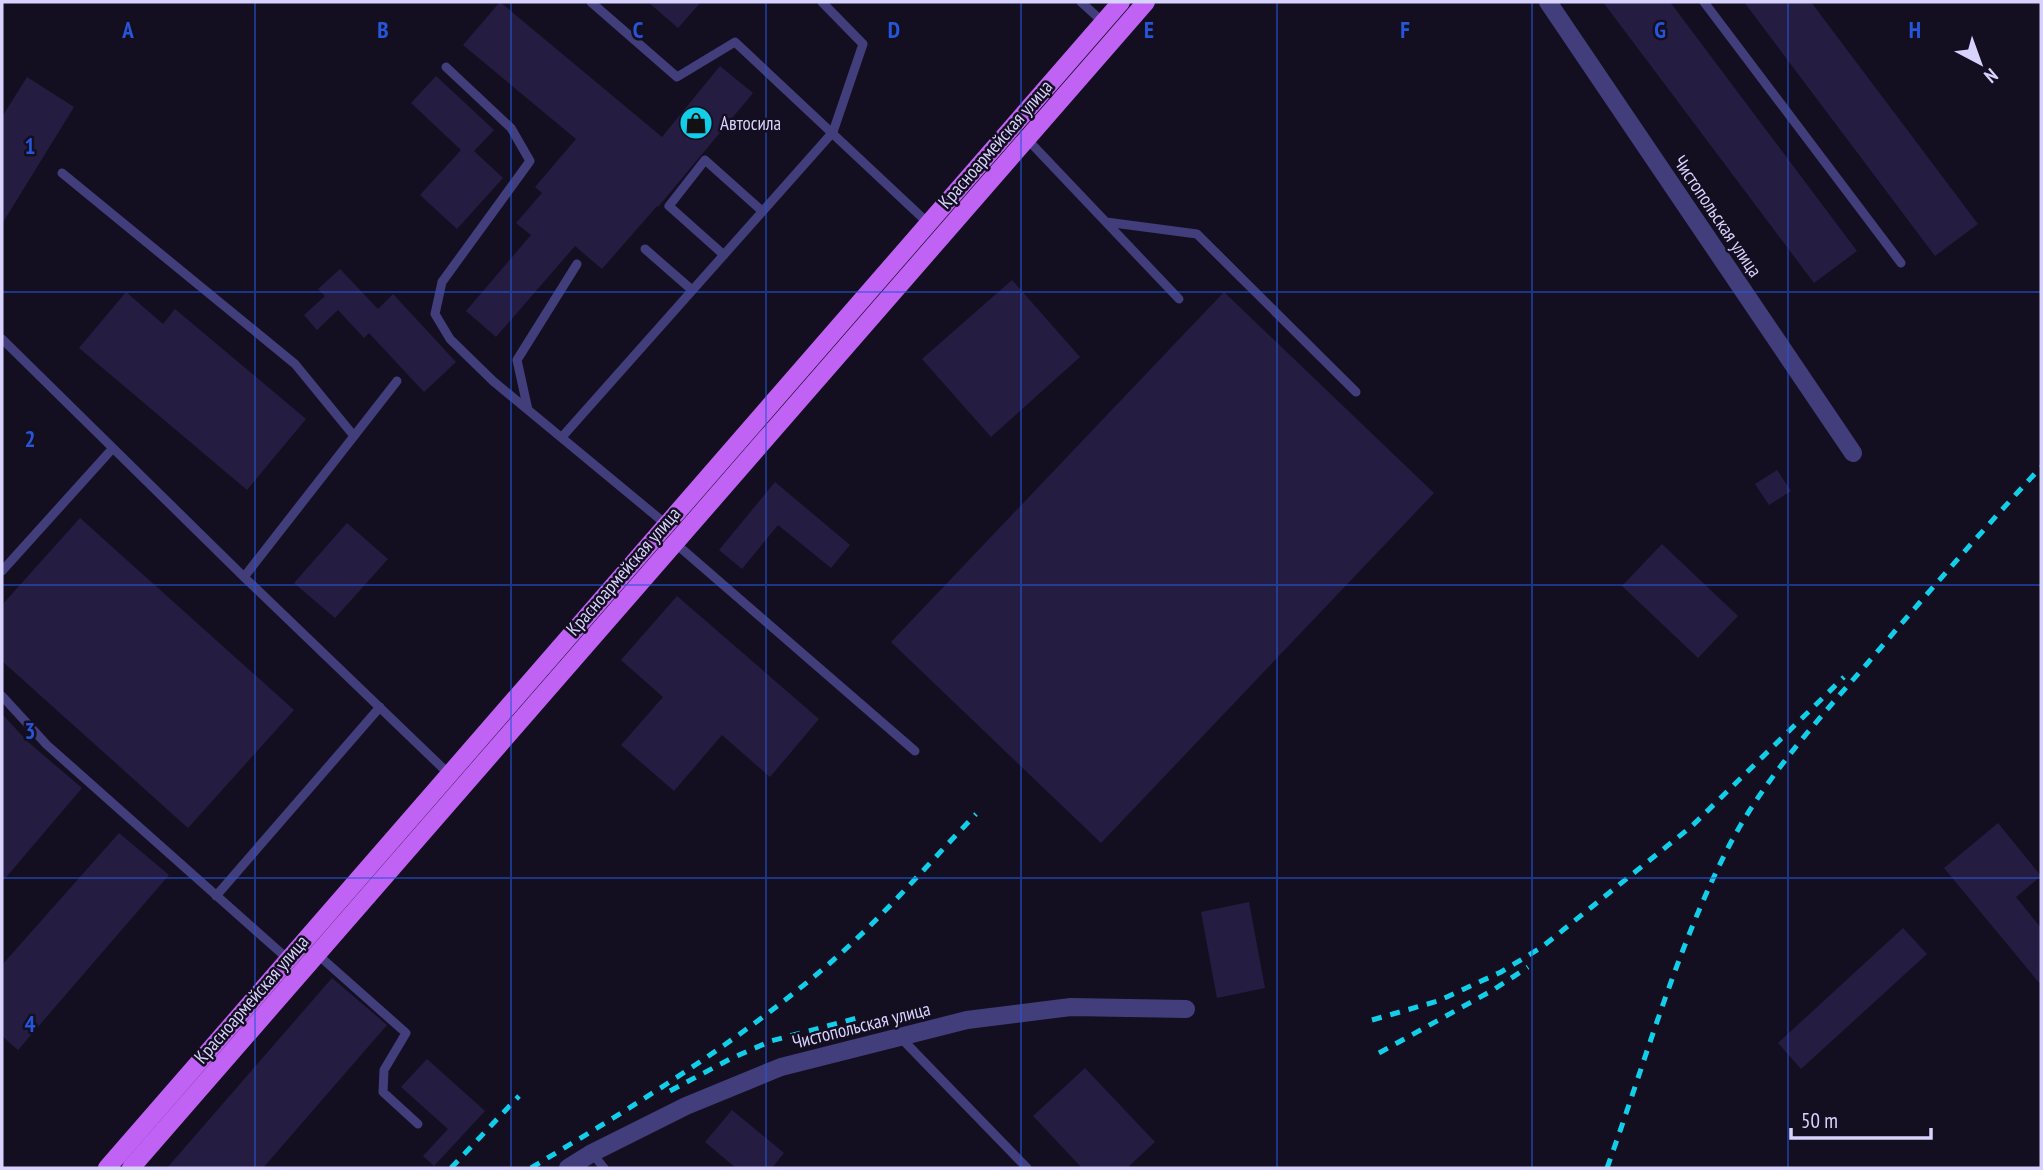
<svg xmlns="http://www.w3.org/2000/svg" width="2043" height="1170" font-family="'PT Sans Narrow',sans-serif">
<style>
.building{fill:#251d41}
.lines{fill:none;stroke-linecap:round;stroke-linejoin:round}
.lane{stroke:#423e7c;stroke-width:9}
.street{stroke:#423e7c;stroke-width:18}
.primary{stroke:#c062f3;stroke-width:18}
.rail{stroke:#12cee8;stroke-width:5;stroke-dasharray:10 9;stroke-linecap:butt}
.grid{fill:none;stroke:#2655da;stroke-width:2;stroke-opacity:0.55}
.labels{text-anchor:middle;stroke-width:5;stroke-linejoin:round;paint-order:stroke}
.poi-label{font-size:19px;fill:#d8d3fc;stroke:#130f21;text-anchor:start}
.street-label{font-size:19px;fill:#d8d3fc;stroke:#130f21}
.grid-label{font-size:23px;text-anchor:middle;font-weight:bold;fill:#2655da;stroke:#130f21;stroke-width:5;stroke-linejoin:round;paint-order:stroke}
</style>
<rect width="100%" height="100%" fill="#130f21"/>
<path class="building" d="M500,2L662,137L720,66L753,93L658,207L657,206L602,269L575,246L496,337L466,311L531,235L516,223L542,193L535,187L576,139L463,45Z
M648,2H701L678,28Z
M1603,2H1670L1857,251L1814,283Z
M1744,2H1811L1978,224L1935,256Z
M436,76L494,130L474,151L503,178L457,229L420,195L461,150L411,103Z
M27,77L74,107L2,224V117Z
M340,269L378,309L393,294L456,362L424,392L369,333L364,338L338,310L317,330L304,315L325,296L318,289Z
M1012,280L1080,357L991,437L922,359Z
M126,292L163,324L175,309L306,419L247,490L79,348Z
M1224,292L1434,493L1101,843L891,642Z
M1777,470L1791,491L1769,505L1755,484Z
M775,482L850,545L831,568L778,525L742,569L719,550Z
M80,518L294,710L188,828L2,661V605Z
M347,523L388,559L335,618L294,583Z
M1662,544L1738,616L1698,658L1622,586Z
M677,596L819,719L770,777L722,735L674,791L621,745L663,697L621,660Z
M2,714L28,742L82,788L2,882Z
M1998,823L2041,876L2016,897L2041,928V985L1944,868Z
M119,833L169,875L18,1050L2,1036V965Z
M1249,902L1265,988L1217,998L1201,912Z
M1903,928L1927,954L1801,1069L1778,1043Z
M332,978L387,1025L263,1168H167Z
M427,1059L485,1111L434,1166L423,1156L448,1129L401,1087Z
M1085,1068L1155,1142L1127,1168H1082L1033,1116Z
M732,1110L784,1153L772,1168H736L705,1142Z"/>
<g class="lines">
<path class="lane" d="M591,2L677,77L735,42L928,223
M1081,2L1103,22
M1704,2L1901,263
M446,67L511,128L530,161L442,282L435,314L450,339L493,381L667,525
M1027,139L1179,299
M62,173L295,364L354,436
M1106,222L1197,234L1356,392
M645,249L692,290
M724,255L669,206L705,160L762,211
M2,339L244,577L451,776
M528,410L517,360L577,264
M562,437L833,132L863,44L822,2
M675,543L915,751
M2,571L113,448
M244,577L397,381
M2,696L47,745L289,960
M216,896L380,707
M317,954L406,1033L384,1070L383,1092L418,1124
M900,1037L1027,1168
M592,1153L604,1168"/>
<path class="street" d="M1548,2L1853,453
M568,1168L592,1153L686,1106L781,1067L967,1020L1071,1007L1186,1009"/>
<path class="primary" d="M107,1168L1121,2
M131,1168L1146,2"/>
<path class="rail" d="M1372,1020L1438,1001L1501,972L1542,947L1692,826L1844,677
M1379,1053L1493,990L1528,967
M670,1091L730,1059L771,1041L861,1017
M451,1168L519,1096
M531,1168C634,1106 739,1042 830,963C882,918 928,864 976,814
M1607,1168C1646,1060 1676,949 1729,846C1764,779 1816,722 1866,665C1923,598 1981,532 2041,467"/>
</g>
<path class="grid" d="M255,2V1168M511,2V1168M766,2V1168M1021,2V1168M1277,2V1168M1532,2V1168M1788,2V1168M2,292H2041M2,585H2041M2,878H2041"/>
<defs>
<symbol id="shop-disc" viewBox="-11 -11 22 22"><circle r="9.5" fill="#12cee8" stroke="#130f21"/><path d="M-5-2.5h2.3a2.7 3.5 0 0 1 5.4 0H5L5.5 6h-11ZM-1.5-2.5h3a1.5 2.3 0 0 0-3 0Z" fill="#111"/></symbol>
</defs>
<g fill-rule="evenodd">
<use href="#shop-disc" x="677" y="104" width="38" height="38"/>
</g>
<g class="labels">
<g class="poi-label">
<text x="720" y="130">Автосила</text>
</g>
<g class="street-label">
<text transform="translate(995 144) rotate(-49)" y="7">Красноармейская улица</text>
<text transform="translate(1718 216) rotate(56)" y="7">Чистопольская улица</text>
<text transform="translate(623 571) rotate(-49)" y="7">Красноармейская улица</text>
<text transform="translate(251 999) rotate(-49)" y="7">Красноармейская улица</text>
<text transform="translate(861 1025) rotate(-14)" y="7">Чистопольская улица</text>
</g>
</g>
<g class="grid-label">
<text x="128" y="38">A</text>
<text x="383" y="38">B</text>
<text x="638" y="38">C</text>
<text x="894" y="38">D</text>
<text x="1149" y="38">E</text>
<text x="1405" y="38">F</text>
<text x="1660" y="38">G</text>
<text x="1915" y="38">H</text>
<text x="30" y="154">1</text>
<text x="30" y="447">2</text>
<text x="30" y="739">3</text>
<text x="30" y="1032">4</text>
</g>
<rect width="2043" height="1170" fill="none" stroke="#d8d3fc" stroke-width="7"/>
<g transform="translate(1980 63) rotate(139)" stroke="#130f21" stroke-width="5" paint-order="stroke">
<path d="M0-5L12 26L0 18L-12 26Z" fill="#d8d3fc"/>
<text y="-10" font-size="19" font-weight="bold" text-anchor="middle" fill="#d8d3fc">N</text>
</g>
<path d="M1791 1128v10h140v-10" fill="none" stroke="#d8d3fc" stroke-width="3.5"/>
<text x="1801" y="1128" font-size="21" fill="#d8d3fc" stroke="#130f21" stroke-width="5" paint-order="stroke">50 m</text>
</svg>
